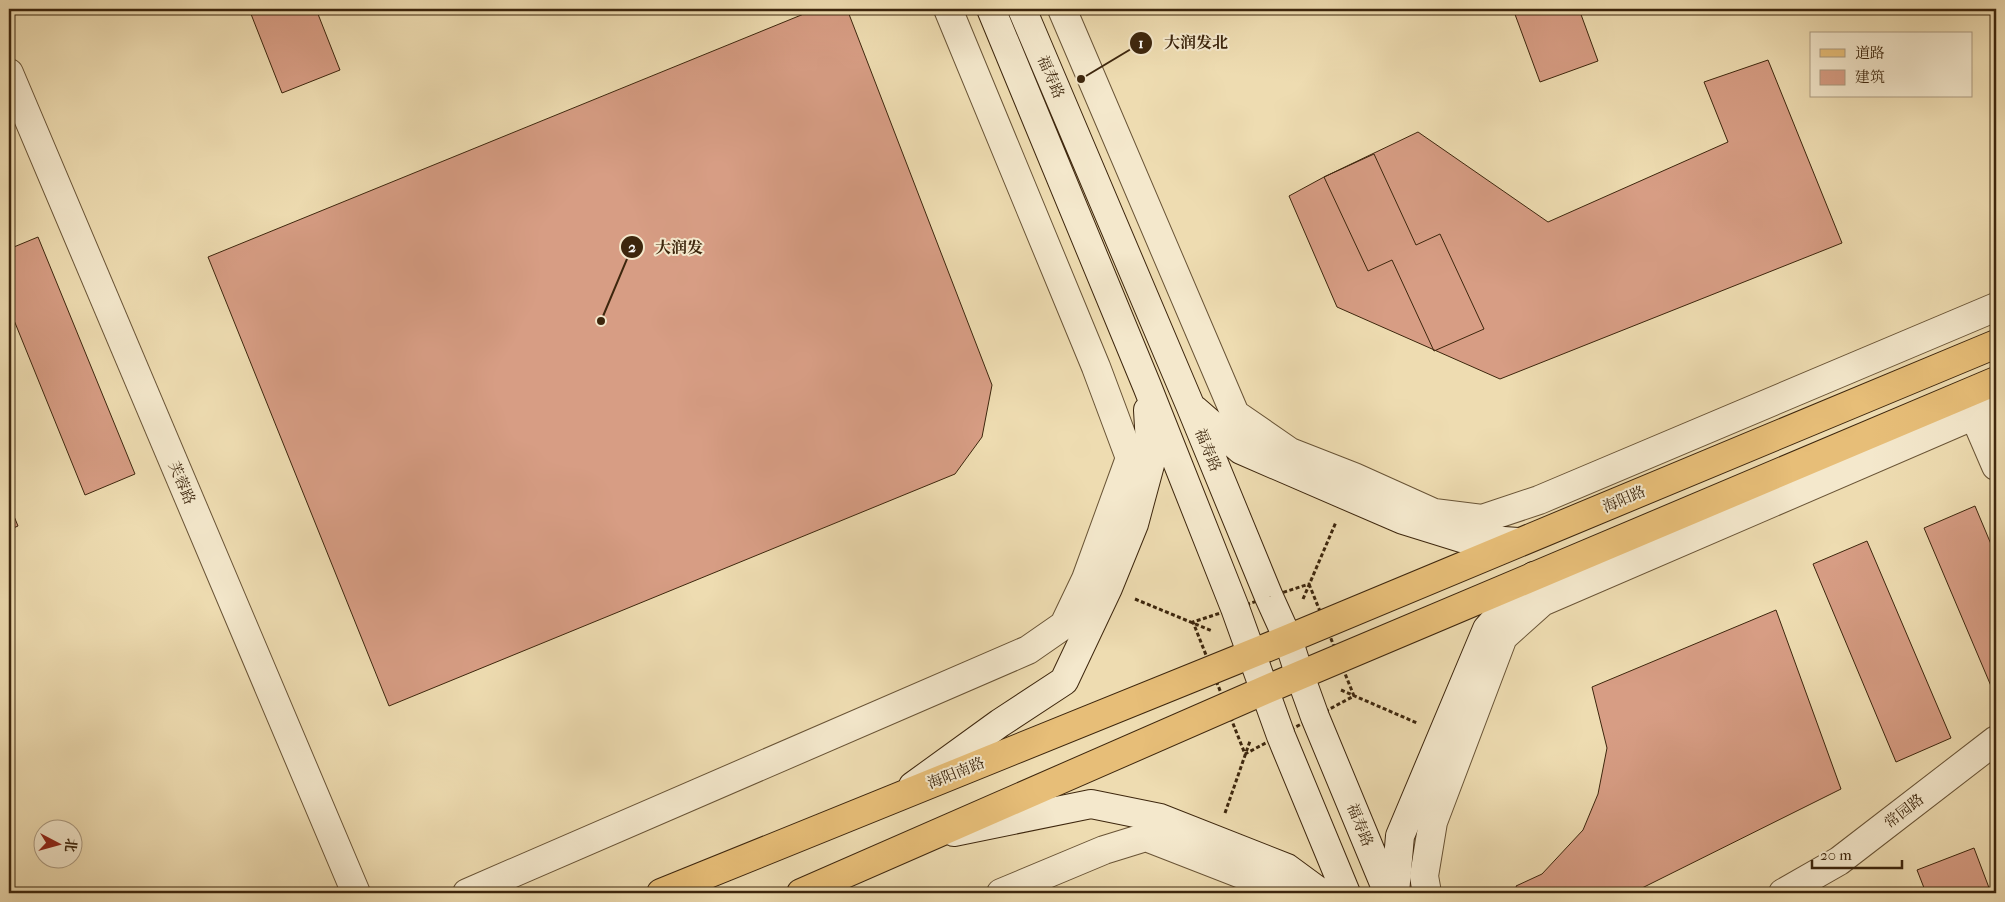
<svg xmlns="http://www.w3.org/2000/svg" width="2005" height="902" font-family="'IM FELL French Canon','Noto Serif SC',serif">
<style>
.building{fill:#d79d84;stroke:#3d260d}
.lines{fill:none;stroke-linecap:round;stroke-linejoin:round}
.minor-casing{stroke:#695436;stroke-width:30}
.tertiary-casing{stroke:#695436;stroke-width:30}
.secondary-casing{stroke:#3d260d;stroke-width:30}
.primary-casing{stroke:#3d260d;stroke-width:30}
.path{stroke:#3d260d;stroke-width:3;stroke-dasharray:4 2.5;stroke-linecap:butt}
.minor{stroke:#f4e8cc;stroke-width:28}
.tertiary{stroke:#f4e8cc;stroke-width:28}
.secondary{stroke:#f4e8cc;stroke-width:28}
.primary{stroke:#e7be78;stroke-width:28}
.labels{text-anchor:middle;stroke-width:4;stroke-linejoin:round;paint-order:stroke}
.street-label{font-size:15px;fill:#3d260d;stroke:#f4e8cc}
.leader{fill:none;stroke:#3d260d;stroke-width:2}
.callout-dot{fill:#3d260d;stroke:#f4e8cc;stroke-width:2}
.mark-label{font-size:15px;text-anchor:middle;font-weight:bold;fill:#fff}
.callout-label{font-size:16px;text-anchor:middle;font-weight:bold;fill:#3d260d;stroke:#f4e8cc;stroke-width:4;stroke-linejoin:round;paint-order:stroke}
</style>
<rect width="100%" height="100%" fill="#eedcb1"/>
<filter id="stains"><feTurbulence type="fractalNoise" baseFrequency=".004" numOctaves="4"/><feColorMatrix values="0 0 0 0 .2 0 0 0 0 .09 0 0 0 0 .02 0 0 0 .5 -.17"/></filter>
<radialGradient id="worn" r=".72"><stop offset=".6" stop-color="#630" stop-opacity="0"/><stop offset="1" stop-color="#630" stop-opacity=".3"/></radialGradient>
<path class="building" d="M249,9H316L340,70L282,93Z
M816,9H847L992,385L982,437L955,474L389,706L208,257Z
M1513,9H1579L1598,61L1540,82Z
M1768,60L1842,243L1500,379L1337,307L1289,196L1324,177L1418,132L1548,222L1728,142L1704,82Z
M1374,154L1416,245L1440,234L1484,329L1434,351L1392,260L1368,271L1324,177Z
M38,237L135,474L85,495L9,308V249Z
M9,504L18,526L9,530Z
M1975,506L1996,556V684L1991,686L1924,528Z
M1867,541L1951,738L1896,762L1813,564Z
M1776,610L1841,789L1632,893H1519L1516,886L1542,874L1583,830L1598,794L1607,748L1592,687Z
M1974,848L1991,893H1926L1917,870Z"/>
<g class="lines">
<defs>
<path id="minor" d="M1062,9L1235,414L1290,452L1354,477L1434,513L1482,519L1539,500L1996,307
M1974,415L1996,466
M467,893L1028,650L1064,625L1086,579L1130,458L1096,367L948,9
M1001,893L1104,850L1146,837L1290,893
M1427,893L1424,876L1433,822L1503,637L1542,602L1996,406
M1783,893L1839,861L1996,740"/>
<path id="tertiary" d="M9,73L356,893"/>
<path id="secondary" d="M991,9L1147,386L1235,608L1281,736L1346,893
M1022,9L1190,405L1269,597L1288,639L1298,670L1315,717L1388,893
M1195,410L1241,450L1403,520L1461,538L1518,542
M913,786L1000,723L1064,681L1108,588L1134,524L1151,461L1148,410
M954,832L1091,804L1160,818L1287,868L1321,893
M1395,893L1400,836L1487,629L1534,576"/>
<path id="primary" d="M661,893L1288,639L1996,344
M801,893L1265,690L1996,381"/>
</defs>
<use href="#minor" class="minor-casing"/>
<use href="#tertiary" class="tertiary-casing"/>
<use href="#secondary" class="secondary-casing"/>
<use href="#primary" class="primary-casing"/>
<path class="path" d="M1309,584L1354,696L1245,754L1193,622Z
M1135,599L1212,631
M1303,599L1336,522
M1341,690L1417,723
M1225,813L1250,741"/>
<use href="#minor" class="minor"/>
<use href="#tertiary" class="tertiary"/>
<use href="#secondary" class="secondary"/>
<use href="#primary" class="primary"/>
</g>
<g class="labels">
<g class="street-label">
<text transform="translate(1051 77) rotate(67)" y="5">福寿路</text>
<text transform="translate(1208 450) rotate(68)" y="5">福寿路</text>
<text transform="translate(182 483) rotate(67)" y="5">芙蓉路</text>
<text transform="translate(1624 499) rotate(-23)" y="5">海阳路</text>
<text transform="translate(956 773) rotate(-22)" y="5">海阳南路</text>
<text transform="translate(1904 811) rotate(-38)" y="5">常园路</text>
<text transform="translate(1360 825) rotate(68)" y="5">福寿路</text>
</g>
</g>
<path class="leader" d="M1081 79L1141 43M601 321L632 247"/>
<g class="callout-dot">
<circle cx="1081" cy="79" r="5"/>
<circle cx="601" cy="321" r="5"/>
<circle cx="1141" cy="43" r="12"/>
<circle cx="632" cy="247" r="12"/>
</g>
<g class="mark-label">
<text x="1141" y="48">1</text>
<text x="632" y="252">2</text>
</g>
<g class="callout-label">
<text x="1196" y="48">大润发北</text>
<text x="679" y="253">大润发</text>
</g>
<rect width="2005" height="902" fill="none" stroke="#eedcb1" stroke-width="30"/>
<rect x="10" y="10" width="1985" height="882" fill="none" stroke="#3d260d" stroke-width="2.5"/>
<rect x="15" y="15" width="1975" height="872" fill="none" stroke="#3d260d"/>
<rect x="1810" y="32" width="162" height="65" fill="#f4e8cc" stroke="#ab9a80"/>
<rect x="1820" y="49" width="25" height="8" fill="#e7be78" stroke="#ab9a80"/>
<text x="1855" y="58" font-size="15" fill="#3d260d">道路</text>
<rect x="1820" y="70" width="25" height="15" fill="#d79d84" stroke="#ab9a80"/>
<text x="1855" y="82" font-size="15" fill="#3d260d">建筑</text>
<g transform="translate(58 844) rotate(96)"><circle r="24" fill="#f4e8cc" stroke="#ab9a80"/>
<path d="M0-4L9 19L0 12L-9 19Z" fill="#8f2418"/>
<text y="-8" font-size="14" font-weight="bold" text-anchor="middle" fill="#3d260d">北</text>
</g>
<path d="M1812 860v8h90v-8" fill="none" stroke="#3d260d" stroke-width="2.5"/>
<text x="1820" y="860" font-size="15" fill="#3d260d" stroke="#f4e8cc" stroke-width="4" paint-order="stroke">20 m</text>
<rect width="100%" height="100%" filter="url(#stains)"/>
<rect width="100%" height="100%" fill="url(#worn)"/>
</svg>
